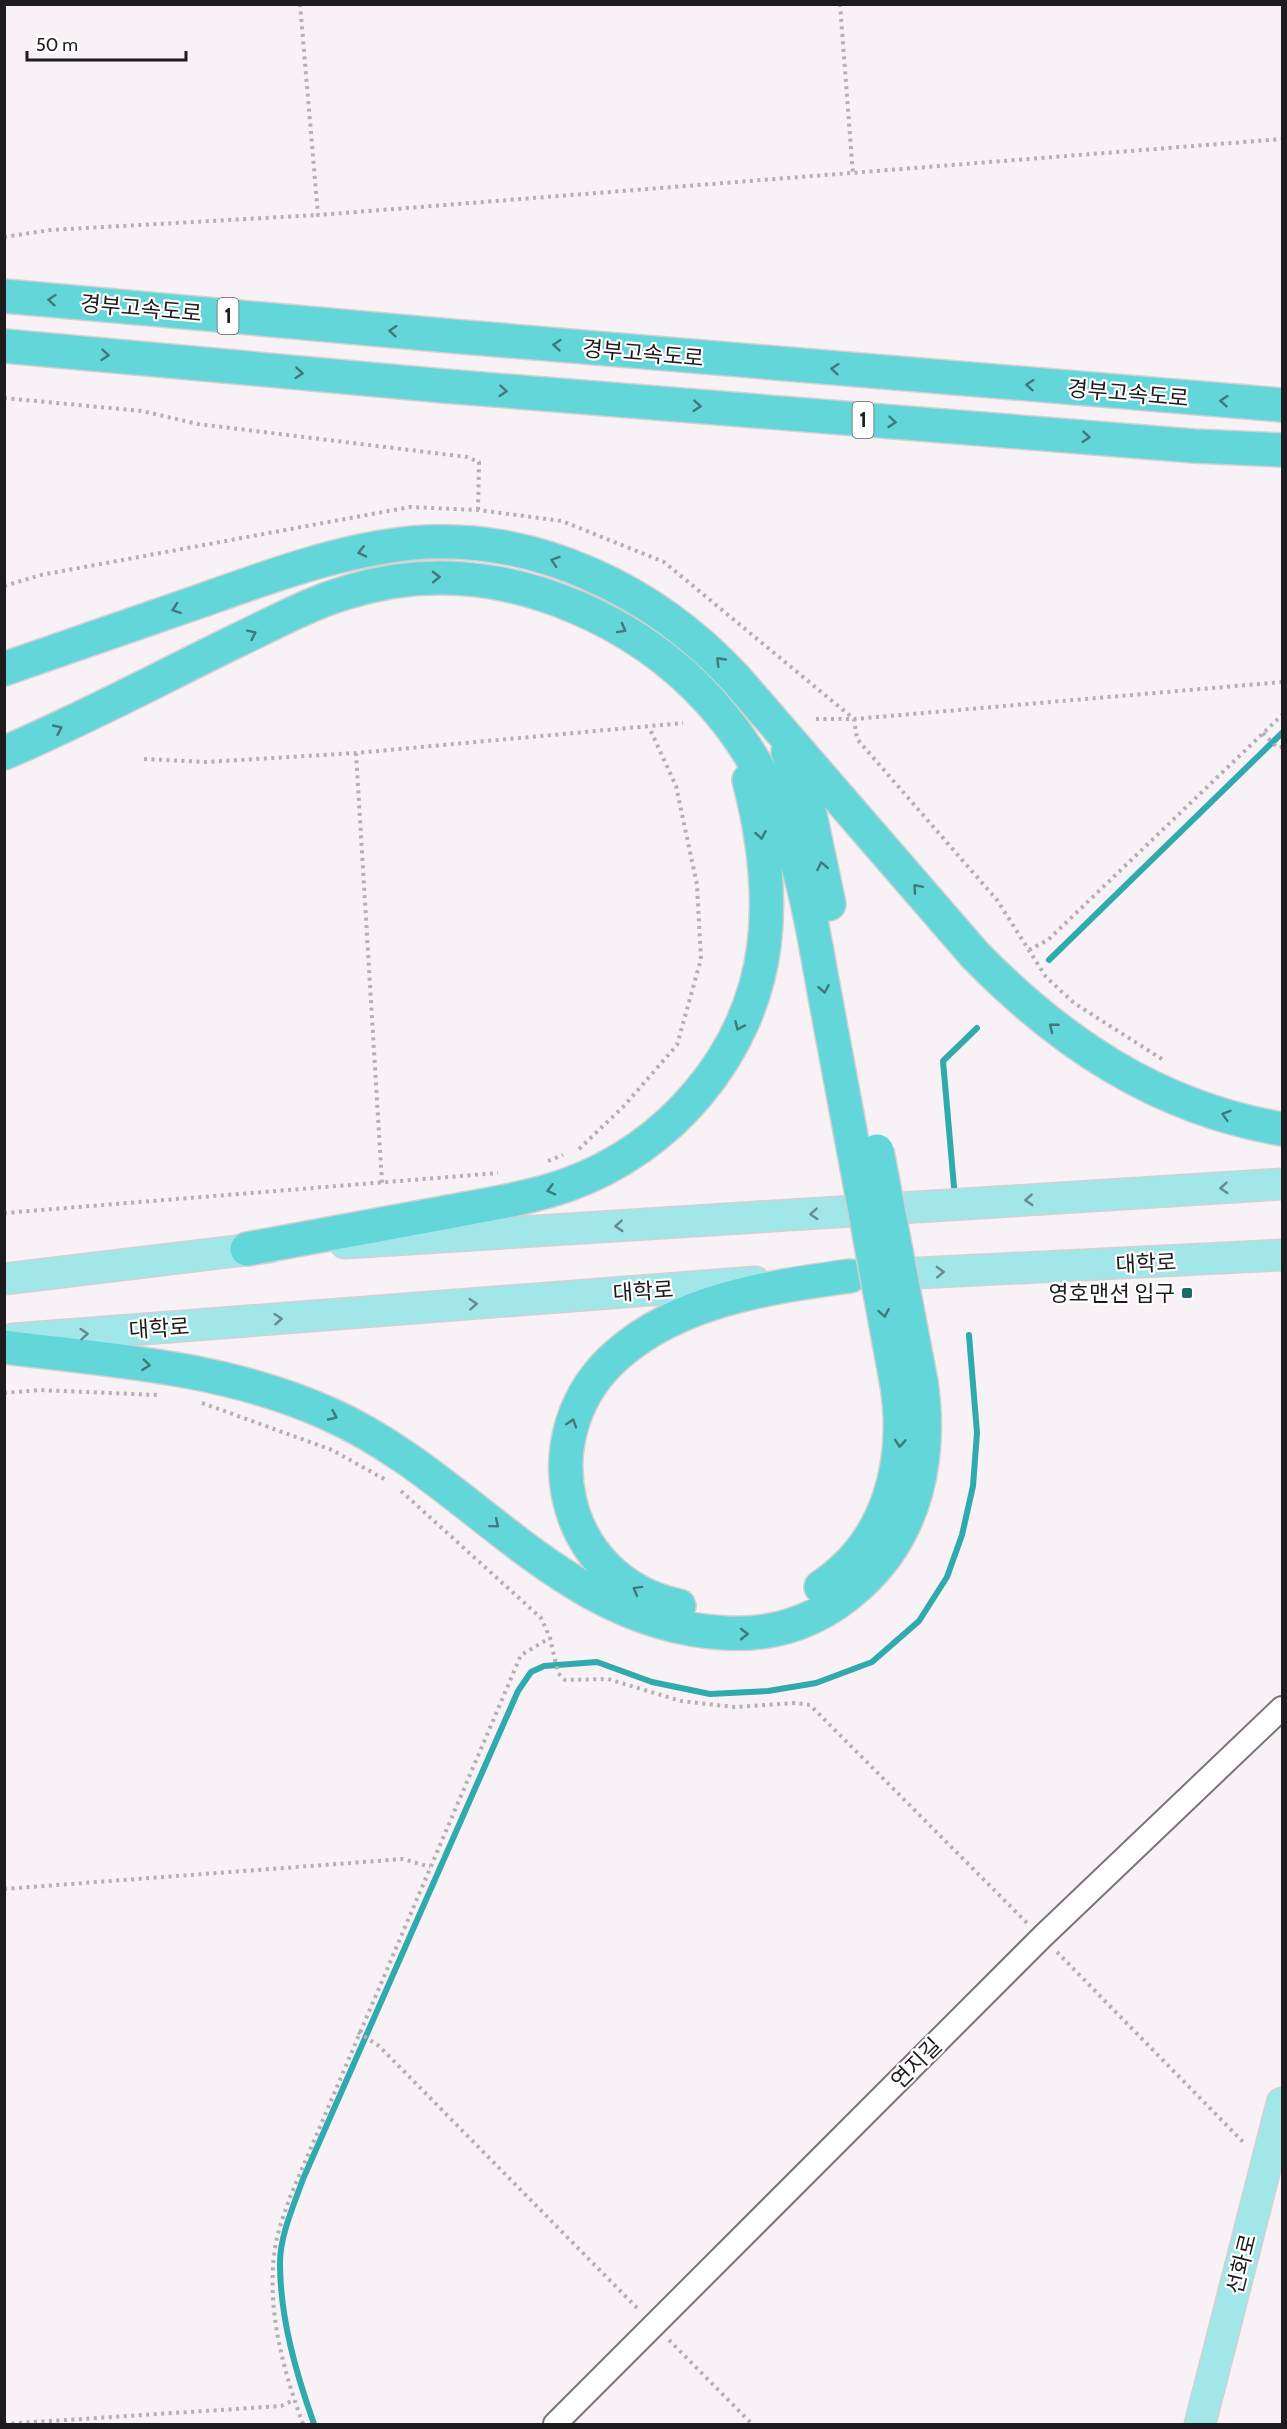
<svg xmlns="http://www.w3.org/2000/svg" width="1287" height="2429" font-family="Cabin,'Noto Sans KR',sans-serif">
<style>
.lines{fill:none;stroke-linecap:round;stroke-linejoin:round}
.stream{stroke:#2faaae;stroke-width:6}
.minor-casing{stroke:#7b7579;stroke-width:26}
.major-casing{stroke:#d2d1d2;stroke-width:33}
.highway-casing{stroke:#d2d1d2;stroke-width:36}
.path{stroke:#b5b0b3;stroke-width:4;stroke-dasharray:3 4.5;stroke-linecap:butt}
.minor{stroke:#fff;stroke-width:22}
.major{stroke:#a1e6e9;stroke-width:30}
.highway{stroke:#63d6da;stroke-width:33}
.highway-bridge-casing{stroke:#d2d1d2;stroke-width:36;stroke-linecap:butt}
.highway-bridge{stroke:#63d6da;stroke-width:33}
.oneway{stroke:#40787c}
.oneway2{stroke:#668b8d}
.poi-dot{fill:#1c696c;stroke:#fff;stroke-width:2}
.labels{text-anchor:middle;stroke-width:4.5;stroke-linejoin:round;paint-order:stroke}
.shield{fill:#fff;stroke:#615f61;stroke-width:1.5}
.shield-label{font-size:21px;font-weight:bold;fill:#1d1b1d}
.street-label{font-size:22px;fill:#1d1b1d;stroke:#fff}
.poi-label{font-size:22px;fill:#1d1b1d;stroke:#fff;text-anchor:end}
</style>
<rect width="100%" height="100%" fill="#f8f1f5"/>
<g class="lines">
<path class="stream" d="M1049,960L1282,733
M954,1187L943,1061L977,1028
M314,2424C296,2373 280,2318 280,2263C280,2235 294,2205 303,2179L518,1691L531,1672L544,1666L597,1662L652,1682L710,1694L768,1691L816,1683L872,1662L919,1621L947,1577L962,1535L973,1486L977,1433L969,1335"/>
<defs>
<path id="minor" d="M555,2424L1042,1937L1282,1708"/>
<path id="major" d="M345,1243L1282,1184
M878,1275L1282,1255
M4,1279L270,1247
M13,1339L755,1282
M1200,2424L1282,2103"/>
<path id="highway" d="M4,296L451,336L1282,405
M4,346L444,386L1194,446L1282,450
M4,669C72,646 139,622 206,599C273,575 342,550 412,543C535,532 655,591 736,679L975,955C1061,1043 1158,1108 1282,1129
M788,752L809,810L829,904
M4,753C84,719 160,678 238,640C274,623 310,603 348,592C425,568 503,576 576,607C682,652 755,734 791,843C807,891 815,941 824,991C834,1045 844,1099 854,1152
M247,1249C312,1237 378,1225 443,1213C484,1205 527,1199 567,1185C669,1149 750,1055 764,946C771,890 763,834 749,780
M4,1347C116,1361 225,1367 329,1414C471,1477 561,1625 726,1633C777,1636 822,1619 859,1585C917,1533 932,1456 921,1382
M821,1587C889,1542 909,1462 897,1385
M679,1606C559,1581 528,1433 617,1355C680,1299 771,1287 850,1276"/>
</defs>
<use href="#minor" class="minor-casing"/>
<use href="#major" class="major-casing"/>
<use href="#highway" class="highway-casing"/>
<path class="path" d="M300,4L318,215L1282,139
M840,4L853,175
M4,237L50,230L318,215
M4,398L142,411L198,424L467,457L479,462L478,510
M4,586L41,575L410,507L478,510L562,521L664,562L854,719L857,739L997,900L1046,977L1074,1003L1165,1061
M816,719H854L1282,682
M1263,733L1277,747H1282
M356,753L382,1183
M144,759L206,762L356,753L683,723
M1029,950L1048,940L1282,715
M579,1149L624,1106L677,1045L701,959L697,885L676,786L649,727
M548,1161L563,1155
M4,1213L498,1173
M4,1393L40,1390L157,1395
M202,1403L332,1450L386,1480
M401,1491L541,1618L550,1638L558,1673L565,1680L608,1679L681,1701L734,1707L795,1703L810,1705L1028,1924
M4,1889L403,1859L430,1867
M1057,1952L1245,2144
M358,2032L379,2046L640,2311
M669,2340L752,2424
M4,2424L281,2406L294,2400
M303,2424C282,2367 265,2304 276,2242C279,2227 285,2212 290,2197L521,1655L550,1638"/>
<use href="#minor" class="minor"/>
<use href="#major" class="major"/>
<use href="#highway" class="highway"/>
<defs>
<path id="highway-bridge" d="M877,1151L921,1382
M854,1152L897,1385"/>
</defs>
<use href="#highway-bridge" class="highway-bridge-casing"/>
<use href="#highway-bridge" class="highway-bridge"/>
</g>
<defs><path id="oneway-chevron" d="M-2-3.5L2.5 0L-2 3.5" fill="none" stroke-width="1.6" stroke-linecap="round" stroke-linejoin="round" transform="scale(1.5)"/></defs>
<g class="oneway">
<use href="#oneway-chevron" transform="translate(52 300) rotate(-175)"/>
<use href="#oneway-chevron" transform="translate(393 331) rotate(-175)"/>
<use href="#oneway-chevron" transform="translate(557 345) rotate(-175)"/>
<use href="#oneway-chevron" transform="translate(105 355) rotate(5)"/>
<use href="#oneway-chevron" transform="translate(835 369) rotate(-175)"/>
<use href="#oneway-chevron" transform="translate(299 373) rotate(5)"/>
<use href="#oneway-chevron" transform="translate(1030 385) rotate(-175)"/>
<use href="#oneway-chevron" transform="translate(503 391) rotate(5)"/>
<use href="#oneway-chevron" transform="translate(1224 401) rotate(-176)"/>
<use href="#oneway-chevron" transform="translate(697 406) rotate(5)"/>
<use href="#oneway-chevron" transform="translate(892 422) rotate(5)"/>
<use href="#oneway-chevron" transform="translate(1086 437) rotate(5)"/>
<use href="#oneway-chevron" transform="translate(362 552) rotate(167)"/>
<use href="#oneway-chevron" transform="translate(555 561) rotate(-162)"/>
<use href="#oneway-chevron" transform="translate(436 577) rotate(-1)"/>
<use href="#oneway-chevron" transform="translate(176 609) rotate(161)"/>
<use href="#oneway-chevron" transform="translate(622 629) rotate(29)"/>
<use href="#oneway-chevron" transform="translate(252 634) rotate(-26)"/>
<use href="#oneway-chevron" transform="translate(720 661) rotate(-134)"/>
<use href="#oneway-chevron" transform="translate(58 729) rotate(-25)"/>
<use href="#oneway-chevron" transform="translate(761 835) rotate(80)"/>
<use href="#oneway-chevron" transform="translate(822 866) rotate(-101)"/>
<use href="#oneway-chevron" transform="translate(917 888) rotate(-131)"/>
<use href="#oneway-chevron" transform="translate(824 989) rotate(80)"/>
<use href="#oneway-chevron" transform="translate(739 1026) rotate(114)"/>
<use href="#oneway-chevron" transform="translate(1053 1027) rotate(-142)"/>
<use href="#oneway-chevron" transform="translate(1226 1115) rotate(-163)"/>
<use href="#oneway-chevron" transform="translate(551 1190) rotate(165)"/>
<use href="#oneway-chevron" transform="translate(884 1313) rotate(80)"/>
<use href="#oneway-chevron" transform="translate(146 1365) rotate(7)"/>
<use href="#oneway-chevron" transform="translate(333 1416) rotate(25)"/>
<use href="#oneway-chevron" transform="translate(572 1423) rotate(-72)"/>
<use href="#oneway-chevron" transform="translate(900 1443) rotate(94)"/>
<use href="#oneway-chevron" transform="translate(495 1524) rotate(40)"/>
<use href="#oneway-chevron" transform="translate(637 1590) rotate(-151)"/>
<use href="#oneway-chevron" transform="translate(744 1634)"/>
</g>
<g class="oneway2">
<use href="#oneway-chevron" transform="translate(1224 1188) rotate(176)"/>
<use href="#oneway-chevron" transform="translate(1029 1200) rotate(176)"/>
<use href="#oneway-chevron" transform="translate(814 1214) rotate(176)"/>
<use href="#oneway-chevron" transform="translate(619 1226) rotate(176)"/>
<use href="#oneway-chevron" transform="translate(940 1272) rotate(-2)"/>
<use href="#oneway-chevron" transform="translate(473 1304) rotate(-4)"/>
<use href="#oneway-chevron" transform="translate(278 1319) rotate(-4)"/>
<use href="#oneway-chevron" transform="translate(84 1334) rotate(-4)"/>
</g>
<rect class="poi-dot" x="1181" y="1287" width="12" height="12" rx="3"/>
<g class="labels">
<g class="shield">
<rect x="217.5" y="298" width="21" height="36" rx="4.5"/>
<rect x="852.5" y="402" width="21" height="36" rx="4.5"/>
</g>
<g class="shield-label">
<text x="228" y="323">1</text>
<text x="863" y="427">1</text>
</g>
<g class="street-label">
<text transform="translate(141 308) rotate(5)" y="8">경부고속도로</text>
<text transform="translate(643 353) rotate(5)" y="8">경부고속도로</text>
<text transform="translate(1128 393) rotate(5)" y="8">경부고속도로</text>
<text transform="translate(1146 1263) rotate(-3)" y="8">대학로</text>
<text transform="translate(643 1291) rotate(-4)" y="8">대학로</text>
<text transform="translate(159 1328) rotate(-4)" y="8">대학로</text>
<text transform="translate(916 2063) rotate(-45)" y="8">연지길</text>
<text transform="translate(1241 2264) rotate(-76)" y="8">선화로</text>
</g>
<g class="poi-label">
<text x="1175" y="1301">영호맨션 입구</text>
</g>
</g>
<rect width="1287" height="2429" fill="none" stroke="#1d1b1d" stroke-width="12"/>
<path d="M27 51v9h159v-9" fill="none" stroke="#1d1b1d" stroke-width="3"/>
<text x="36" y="51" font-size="18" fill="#1d1b1d" stroke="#ffffff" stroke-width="4.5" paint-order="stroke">50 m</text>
</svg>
